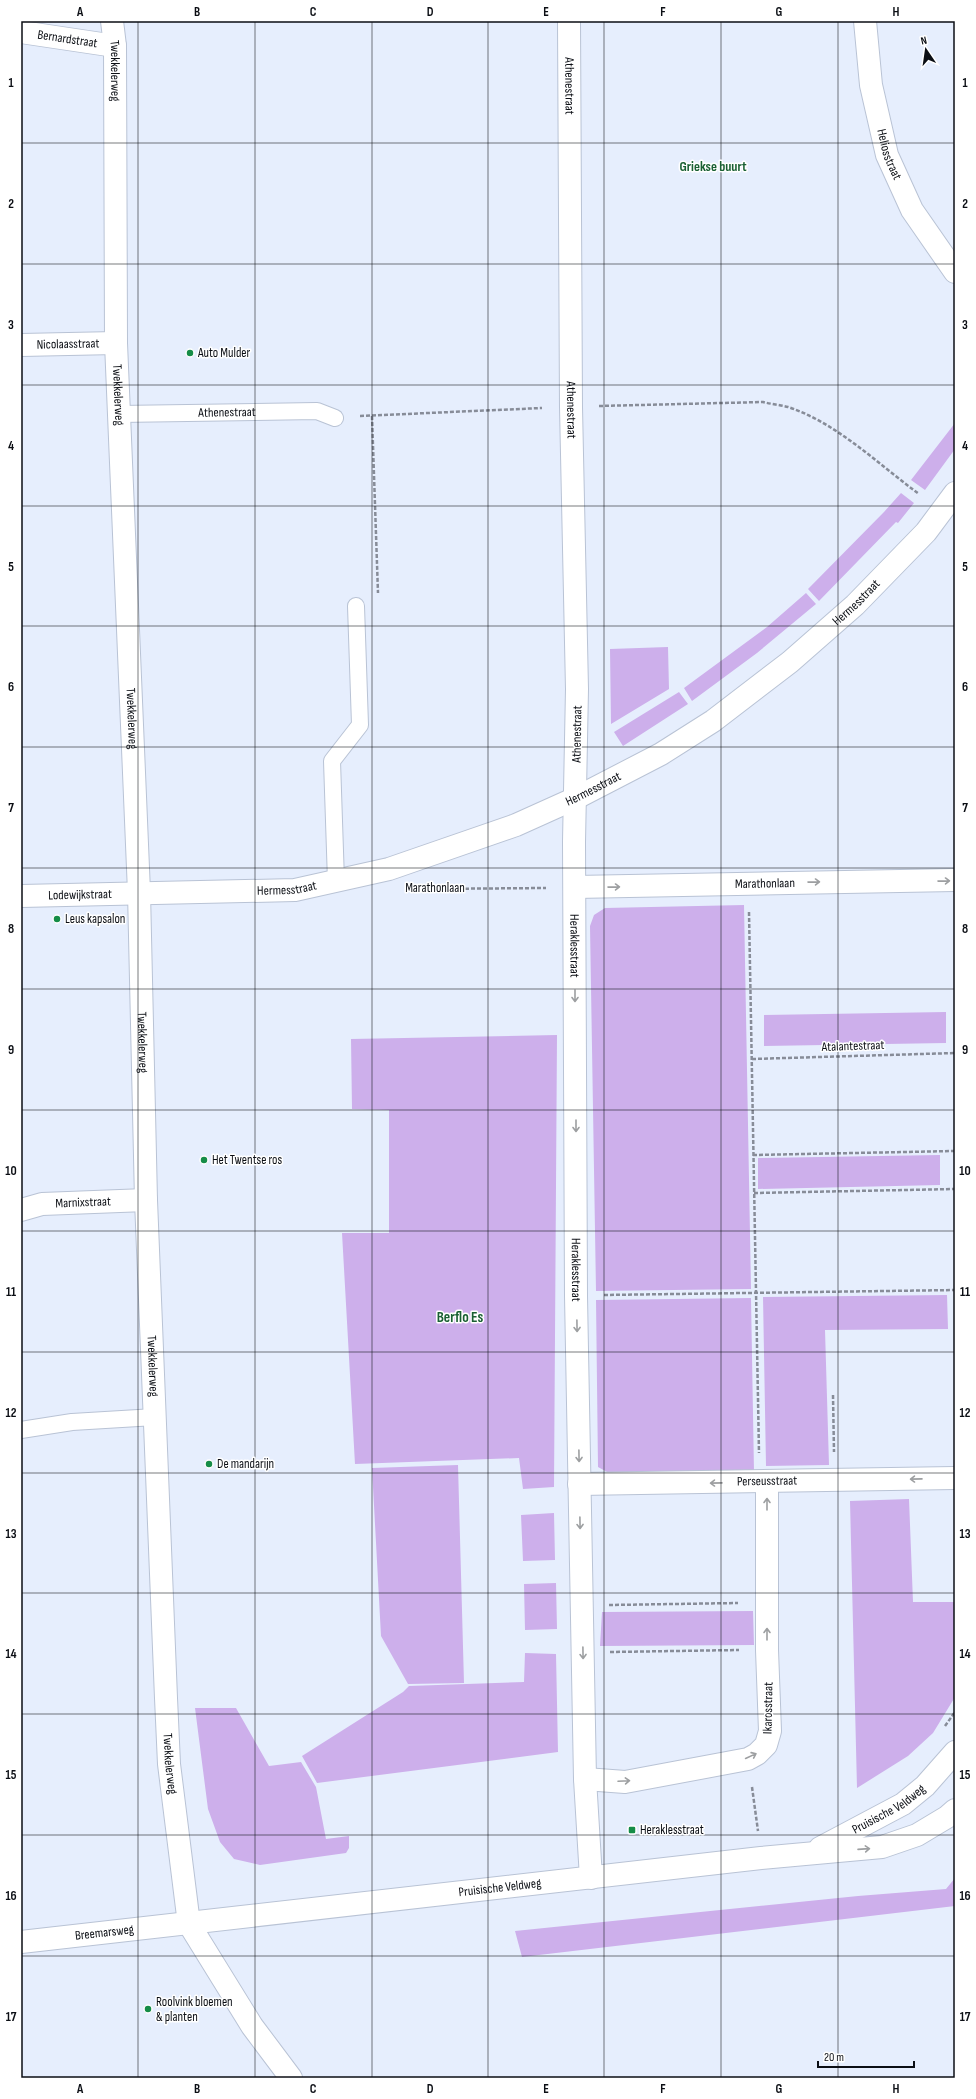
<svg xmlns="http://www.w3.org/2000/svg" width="976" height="2099" viewBox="0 0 976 2099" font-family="'Sofia Sans Condensed',sans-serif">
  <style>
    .green { fill: #cdafeb }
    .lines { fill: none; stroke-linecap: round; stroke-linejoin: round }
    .lane-casing { stroke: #b9c3d5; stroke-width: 18 }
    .street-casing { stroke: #b9c3d5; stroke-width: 24 }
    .secondary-casing { stroke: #b9c3d5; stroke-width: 24 }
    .primary-casing { stroke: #b9c3d5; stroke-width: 24 }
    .path { stroke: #878c98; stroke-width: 2.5; stroke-dasharray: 4 2; stroke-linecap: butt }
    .lane { stroke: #fff; stroke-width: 16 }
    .street { stroke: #fff; stroke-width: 22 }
    .secondary { stroke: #fff; stroke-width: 22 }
    .primary { stroke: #fff; stroke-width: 22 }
    .oneway { stroke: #9d9fa1 }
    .grid { fill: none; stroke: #0b0e14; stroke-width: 1; stroke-opacity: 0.55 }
    .poi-dot { fill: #158c47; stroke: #fff; stroke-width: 1.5 }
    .labels { text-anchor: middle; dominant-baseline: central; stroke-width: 3; stroke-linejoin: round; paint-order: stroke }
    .street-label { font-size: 13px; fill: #0b0e14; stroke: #fff }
    .poi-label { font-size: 13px; fill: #0b0e14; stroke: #fff; text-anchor: start }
    .neighbourhood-label { font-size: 14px; font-weight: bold; fill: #1a6033; stroke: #fff }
    .quarter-label { font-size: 15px; font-weight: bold; fill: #1a6033; stroke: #fff }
    .neatline { fill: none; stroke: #0b0e14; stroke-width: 1.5 }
    .grid-label { font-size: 13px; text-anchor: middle; font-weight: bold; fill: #0b0e14 }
  </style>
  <rect width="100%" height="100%" fill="#e6eefd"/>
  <!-- green -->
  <path class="green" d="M955,423V449L925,490L911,480Z
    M901,493L914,503L898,523L896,522L819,601L808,589L884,512Z
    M806,593L816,604L757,653L692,701L684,688L767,627Z
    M668,647L669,689L611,724L610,649Z
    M679,692L688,704L623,746L614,732Z
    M744,905L751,1289L596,1291L590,926L594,915L605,908Z
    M946,1012V1043L764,1046V1015Z
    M557,1035L554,1487L523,1489L519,1458L355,1464L342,1233H389V1110L352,1109L351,1039Z
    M940,1155V1185L758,1189V1158Z
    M947,1295L948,1329L825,1330L829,1465L766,1466L763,1297Z
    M751,1298L754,1472L609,1473L598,1467L596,1300Z
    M458,1465L464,1683L408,1684L381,1636L372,1468Z
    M909,1499L913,1602H955V1697L933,1733L908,1756L857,1788L850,1501Z
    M554,1513L555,1560L523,1561L521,1515Z
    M556,1583L557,1629L525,1630L524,1584Z
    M753,1611L754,1645L600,1646L602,1612Z
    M525,1653L556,1654L558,1752L317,1783L302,1756L403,1692L409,1686L524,1682Z
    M195,1708H236L269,1766L301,1762L316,1787L326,1839L349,1836V1848L346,1853L260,1865L234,1859L220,1842L208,1809Z
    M955,1878V1906L522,1957L515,1931L858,1896L946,1889Z"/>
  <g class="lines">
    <!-- lane casing -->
    <g class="lane-casing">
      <g id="lane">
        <path id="s1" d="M119,414L317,411L335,418"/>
        <path d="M336,881L332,761L360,725L356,606"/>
        <path d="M21,1430L72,1422L155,1417"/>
      </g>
    </g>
    <!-- street casing -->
    <g class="street-casing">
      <g id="street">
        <path id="s2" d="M112,21L115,46L116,343L139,892L146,1200L166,1698L169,1764L189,1924"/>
        <path id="s3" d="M569,21L571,407L577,689L574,842L576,1296L585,1779L591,1878"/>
        <path id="s4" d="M865,21L871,85L887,155L912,210L955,272"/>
        <path id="s5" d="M21,32L115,46"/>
        <path id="s6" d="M21,345L116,343"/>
        <path id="s7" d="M575,887L955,880"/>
        <path id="s8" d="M21,896L295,890L389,869L516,825L576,798L661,754L713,721L790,662L855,605L926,532L955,493"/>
        <path id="s9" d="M21,1210L42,1204L146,1200"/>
        <path id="s10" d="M579,1484L955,1478"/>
        <path d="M585,1779L625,1782L748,1759L757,1754L766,1745L770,1731L767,1650V1482"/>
      </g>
    </g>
    <!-- secondary casing -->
    <g class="secondary-casing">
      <path id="secondary" d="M189,1924L252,2026L291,2078"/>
    </g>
    <!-- primary casing -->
    <g class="primary-casing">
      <g id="primary">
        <path id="s11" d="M820,1848L903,1804L925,1786L955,1752"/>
        <path id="s12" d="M21,1942L761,1858L882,1847L917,1835L947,1817L955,1810"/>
      </g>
    </g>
    <!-- path -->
    <path class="path" d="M599,406L763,402C771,404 780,405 788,407C837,423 878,464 919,494
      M360,416L542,408
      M372,416L378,593
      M423,889L546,888
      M749,912L759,1453
      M752,1059L955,1053
      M753,1155L955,1151
      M754,1193L955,1189
      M604,1295L955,1290
      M833,1395L834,1452
      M609,1605L738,1603
      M610,1652L739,1650
      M945,1726L955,1712
      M752,1787L758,1831"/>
    <!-- lane -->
    <use href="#lane" class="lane"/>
    <!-- street -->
    <use href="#street" class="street"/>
    <!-- secondary -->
    <use href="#secondary" class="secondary"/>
    <!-- primary -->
    <use href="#primary" class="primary"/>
  </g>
  <!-- one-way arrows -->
  <defs><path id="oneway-shaft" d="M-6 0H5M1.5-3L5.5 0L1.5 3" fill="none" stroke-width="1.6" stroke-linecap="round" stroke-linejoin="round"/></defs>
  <g class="oneway">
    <use href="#oneway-shaft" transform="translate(944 881) rotate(-1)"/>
    <use href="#oneway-shaft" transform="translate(814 882) rotate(-1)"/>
    <use href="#oneway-shaft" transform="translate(614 887) rotate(-1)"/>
    <use href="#oneway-shaft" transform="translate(575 996) rotate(90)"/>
    <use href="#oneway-shaft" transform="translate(576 1126) rotate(90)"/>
    <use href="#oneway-shaft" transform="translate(577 1326) rotate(89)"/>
    <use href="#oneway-shaft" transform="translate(579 1456) rotate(89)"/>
    <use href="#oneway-shaft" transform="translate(916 1479) rotate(179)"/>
    <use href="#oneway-shaft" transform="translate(716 1483) rotate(179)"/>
    <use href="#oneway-shaft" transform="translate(767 1504) rotate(-90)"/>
    <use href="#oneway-shaft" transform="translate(580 1523) rotate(89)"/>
    <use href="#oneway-shaft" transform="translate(767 1634) rotate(-90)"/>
    <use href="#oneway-shaft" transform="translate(583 1653) rotate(89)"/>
    <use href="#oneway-shaft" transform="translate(751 1756) rotate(-25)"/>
    <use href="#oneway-shaft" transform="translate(624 1781) rotate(-3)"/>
    <use href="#oneway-shaft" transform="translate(864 1849) rotate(-4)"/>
  </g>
  <!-- grid -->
  <path class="grid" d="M138,21V2078M255,21V2078M372,21V2078M488,21V2078M604,21V2078M721,21V2078M838,21V2078M21,143H955M21,264H955M21,385H955M21,506H955M21,626H955M21,747H955M21,868H955M21,989H955M21,1110H955M21,1231H955M21,1352H955M21,1473H955M21,1593H955M21,1714H955M21,1835H955M21,1956H955"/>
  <!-- markers -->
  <g class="poi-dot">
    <circle cx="190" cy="353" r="4"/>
    <circle cx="57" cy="919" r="4"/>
    <circle cx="204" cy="1160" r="4"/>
    <circle cx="209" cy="1464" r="4"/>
    <rect x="628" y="1826" width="8" height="8" rx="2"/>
    <circle cx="148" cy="2009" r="4"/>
  </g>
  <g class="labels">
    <!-- street labels -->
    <g class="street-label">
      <text stroke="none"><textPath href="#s5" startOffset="47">Bernardstraat</textPath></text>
      <text stroke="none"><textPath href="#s2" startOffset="50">Twekkelerweg</textPath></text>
      <text stroke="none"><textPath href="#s3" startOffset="65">Athenestraat</textPath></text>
      <text stroke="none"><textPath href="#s4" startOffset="136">Heliosstraat</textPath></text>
      <text stroke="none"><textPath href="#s6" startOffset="47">Nicolaasstraat</textPath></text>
      <text stroke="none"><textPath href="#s2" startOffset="374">Twekkelerweg</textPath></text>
      <text stroke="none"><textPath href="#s3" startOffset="389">Athenestraat</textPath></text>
      <text stroke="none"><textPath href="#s1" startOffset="108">Athenestraat</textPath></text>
      <text stroke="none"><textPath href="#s8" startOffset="914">Hermesstraat</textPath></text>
      <text stroke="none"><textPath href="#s2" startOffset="698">Twekkelerweg</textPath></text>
      <text transform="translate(577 734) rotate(-89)">Athenestraat</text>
      <text stroke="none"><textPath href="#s8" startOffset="590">Hermesstraat</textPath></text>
      <text stroke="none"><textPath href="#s7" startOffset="190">Marathonlaan</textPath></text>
      <text stroke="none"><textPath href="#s8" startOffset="266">Hermesstraat</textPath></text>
      <text x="435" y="888">Marathonlaan</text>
      <text stroke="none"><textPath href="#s8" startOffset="59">Lodewijkstraat</textPath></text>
      <text stroke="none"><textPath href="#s3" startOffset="925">Heraklesstraat</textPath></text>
      <text stroke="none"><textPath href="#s2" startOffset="1022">Twekkelerweg</textPath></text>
      <text transform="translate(853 1046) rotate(-2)">Atalantestraat</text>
      <text stroke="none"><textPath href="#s9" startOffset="63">Marnixstraat</textPath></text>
      <text stroke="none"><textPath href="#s3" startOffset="1249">Heraklesstraat</textPath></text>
      <text stroke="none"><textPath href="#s2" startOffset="1346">Twekkelerweg</textPath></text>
      <text stroke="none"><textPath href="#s10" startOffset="188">Perseusstraat</textPath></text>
      <text transform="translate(768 1708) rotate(-89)">Ikarosstraat</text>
      <text stroke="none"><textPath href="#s2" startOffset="1744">Twekkelerweg</textPath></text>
      <text stroke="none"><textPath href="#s11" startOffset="79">Pruisische Veldweg</textPath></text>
      <text stroke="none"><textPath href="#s12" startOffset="482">Pruisische Veldweg</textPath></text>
      <text stroke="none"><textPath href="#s12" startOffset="84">Breemarsweg</textPath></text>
    </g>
    <!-- poi labels -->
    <g class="poi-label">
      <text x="198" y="353">Auto Mulder</text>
      <text x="65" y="919">Leus kapsalon</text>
      <text x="212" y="1160">Het Twentse ros</text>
      <text x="217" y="1464">De mandarijn</text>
      <text x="640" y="1830">Heraklesstraat</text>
      <text x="156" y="2002">Roolvink bloemen<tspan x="156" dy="15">&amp; planten</tspan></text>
    </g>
    <!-- neighbourhood labels -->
    <g class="neighbourhood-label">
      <text x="713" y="166">Griekse buurt</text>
    </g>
    <!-- quarter labels -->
    <g class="quarter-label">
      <text x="460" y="1317">Berflo Es</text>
    </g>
  </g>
  <!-- border -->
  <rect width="976" height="2099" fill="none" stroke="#ffffff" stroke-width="44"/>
  <!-- north arrow -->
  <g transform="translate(926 50) rotate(347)" stroke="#ffffff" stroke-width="3" paint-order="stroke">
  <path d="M0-3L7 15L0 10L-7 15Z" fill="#0b0e14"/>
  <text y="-6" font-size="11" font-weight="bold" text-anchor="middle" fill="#0b0e14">N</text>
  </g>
  <!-- scale -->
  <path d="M818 2061v6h96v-6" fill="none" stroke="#0b0e14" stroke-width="2"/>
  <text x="824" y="2061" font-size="12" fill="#0b0e14" stroke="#ffffff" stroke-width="3" paint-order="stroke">20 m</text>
  <rect x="22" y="22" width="932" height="2055" class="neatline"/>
  <g class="grid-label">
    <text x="80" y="16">A</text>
    <text x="197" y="16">B</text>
    <text x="313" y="16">C</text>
    <text x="430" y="16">D</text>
    <text x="546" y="16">E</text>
    <text x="663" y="16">F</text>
    <text x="779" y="16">G</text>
    <text x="896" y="16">H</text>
    <text x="11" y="87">1</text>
    <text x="965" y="87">1</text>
    <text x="11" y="208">2</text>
    <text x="965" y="208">2</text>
    <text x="11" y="329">3</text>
    <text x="965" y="329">3</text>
    <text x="11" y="450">4</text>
    <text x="965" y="450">4</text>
    <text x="11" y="571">5</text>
    <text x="965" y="571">5</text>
    <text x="11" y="691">6</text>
    <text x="965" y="691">6</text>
    <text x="11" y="812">7</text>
    <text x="965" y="812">7</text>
    <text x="11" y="933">8</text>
    <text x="965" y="933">8</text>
    <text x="11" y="1054">9</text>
    <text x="965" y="1054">9</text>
    <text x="11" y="1175">10</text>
    <text x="965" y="1175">10</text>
    <text x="11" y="1296">11</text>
    <text x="965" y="1296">11</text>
    <text x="11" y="1417">12</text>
    <text x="965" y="1417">12</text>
    <text x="11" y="1538">13</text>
    <text x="965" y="1538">13</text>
    <text x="11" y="1658">14</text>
    <text x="965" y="1658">14</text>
    <text x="11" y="1779">15</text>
    <text x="965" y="1779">15</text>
    <text x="11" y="1900">16</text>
    <text x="965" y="1900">16</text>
    <text x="11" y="2021">17</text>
    <text x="965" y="2021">17</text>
    <text x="80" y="2093">A</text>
    <text x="197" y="2093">B</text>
    <text x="313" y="2093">C</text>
    <text x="430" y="2093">D</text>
    <text x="546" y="2093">E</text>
    <text x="663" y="2093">F</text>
    <text x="779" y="2093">G</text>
    <text x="896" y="2093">H</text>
  </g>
</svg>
